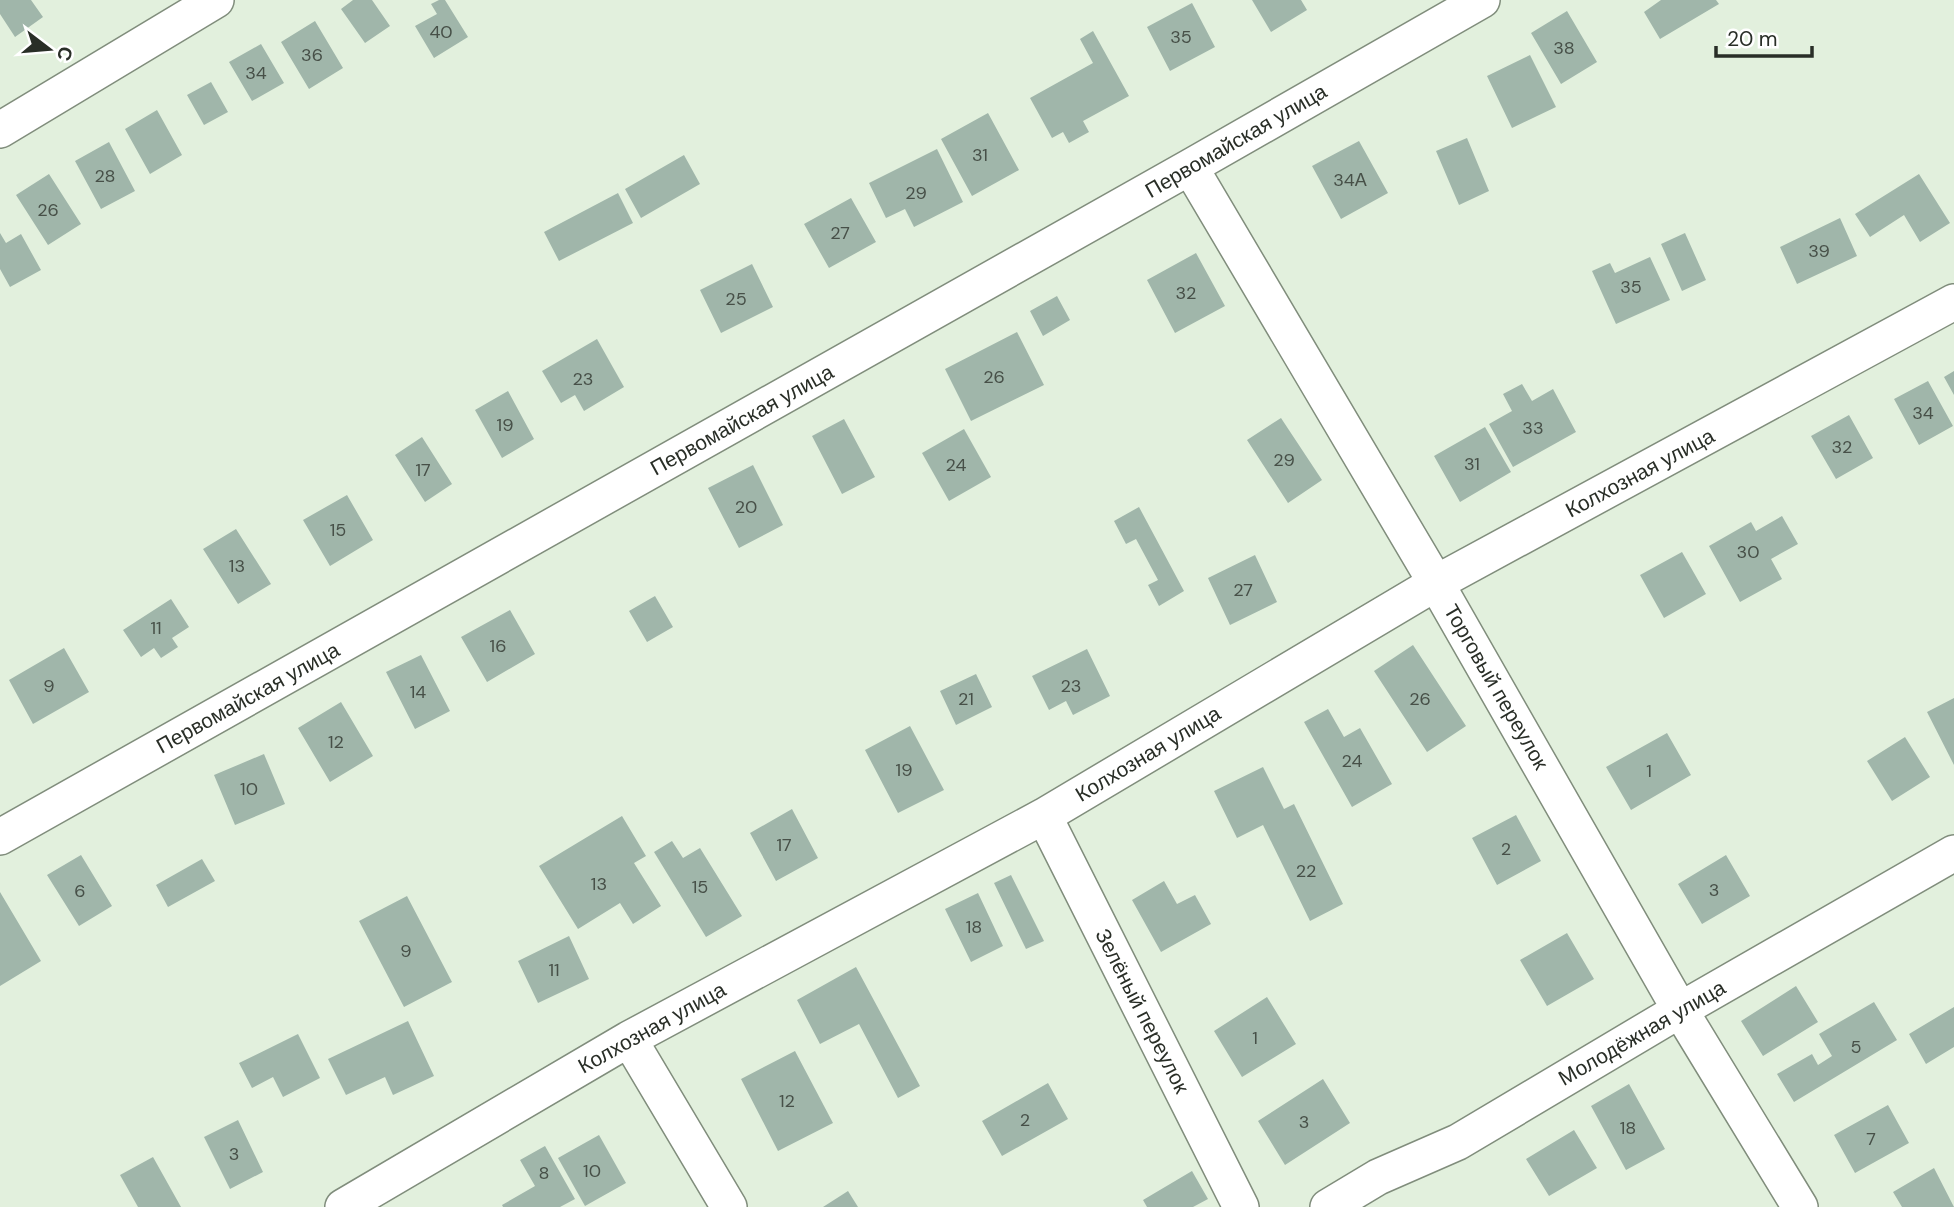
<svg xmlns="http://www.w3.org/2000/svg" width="1954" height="1207" viewBox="0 0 1954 1207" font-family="'DM Sans',sans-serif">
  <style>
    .building { fill: #a0b6aa }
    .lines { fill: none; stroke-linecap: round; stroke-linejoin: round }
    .minor-casing { stroke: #808d7c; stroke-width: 38 }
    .minor { stroke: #fff; stroke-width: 35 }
    .labels { text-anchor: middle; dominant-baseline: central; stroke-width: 7; stroke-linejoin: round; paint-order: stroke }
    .number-label { font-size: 18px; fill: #475048 }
    .street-label { font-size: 21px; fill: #292e27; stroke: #fff }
  </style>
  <rect width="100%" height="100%" fill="#e2f0dd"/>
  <!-- building -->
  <path class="building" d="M0,0H31L43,17L15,37L0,14Z
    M353,0H372L390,26L365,43L341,9Z
    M439,0H445L468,37L434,58L415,26L437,14L431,4Z
    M1252,0H1301L1307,10L1271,32Z
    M1661,0H1716L1719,4L1660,39L1644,12Z
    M1192,3L1215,47L1170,71L1147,27Z
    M1567,11L1597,62L1561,84L1531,33Z
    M315,21L343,68L309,89L281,42Z
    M1093,31L1129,96L1083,121L1089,132L1069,143L1063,132L1052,138L1030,98L1093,63L1080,39Z
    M261,44L284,83L252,101L229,62Z
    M1530,55L1556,107L1512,128L1487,76Z
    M211,82L228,112L204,125L187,95Z
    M157,110L182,155L150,174L125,129Z
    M988,113L1019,170L972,196L941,139Z
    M1467,138L1489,191L1459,205L1436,151Z
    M1359,141L1388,193L1341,219L1312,166Z
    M109,142L135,191L101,209L75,161Z
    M937,149L963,202L914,227L905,209L886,218L869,183Z
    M684,155L700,184L641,218L625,189Z
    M49,174L81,224L48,245L16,195Z
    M1919,174L1950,223L1920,242L1904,215L1870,237L1855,214Z
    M618,193L633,223L559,261L544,232Z
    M851,198L876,242L829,268L804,224Z
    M1840,218L1857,256L1797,284L1780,247Z
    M0,233L6,243L21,234L41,270L10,287L0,269Z
    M1685,233L1706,280L1682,291L1661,244Z
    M1196,253L1225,306L1175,333L1147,280Z
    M1650,257L1670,300L1616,324L1592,271L1610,263L1615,273Z
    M752,264L773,307L721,333L700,290Z
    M1057,296L1070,320L1043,336L1030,311Z
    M1017,332L1044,385L971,421L945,369Z
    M597,339L624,387L584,411L575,395L561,403L542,371Z
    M1954,371V395L1944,377Z
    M1928,381L1953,426L1919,445L1894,399Z
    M1522,384L1532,401L1553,389L1576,432L1513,467L1489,424L1512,411L1503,394Z
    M508,391L534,439L502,458L475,410Z
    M1849,415L1873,458L1836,479L1811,436Z
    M1281,418L1322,480L1288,503L1247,440Z
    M844,419L875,477L842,494L812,436Z
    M1485,427L1511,472L1460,502L1434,456Z
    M964,429L991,477L949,501L922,453Z
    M422,437L452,484L425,502L395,455Z
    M753,465L783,525L739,548L708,488Z
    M347,495L373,540L330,566L303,520Z
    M1139,507L1184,591L1159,606L1148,585L1158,580L1136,539L1126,544L1114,521Z
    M1782,516L1798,544L1771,559L1782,579L1740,602L1709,546L1751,522L1756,531Z
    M236,529L271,584L238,604L203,549Z
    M1682,552L1706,594L1664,618L1640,575Z
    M1255,555L1277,602L1230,625L1208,578Z
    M655,596L673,627L647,642L629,611Z
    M171,599L189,627L172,638L178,647L161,658L154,648L141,657L123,630Z
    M510,610L535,654L487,682L461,637Z
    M1413,645L1466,726L1427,752L1374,671Z
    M64,648L89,692L33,724L9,680Z
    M1087,649L1110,696L1073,715L1066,701L1049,710L1032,676Z
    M421,655L450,711L415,729L386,672Z
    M976,674L992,707L956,725L940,691Z
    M1954,698V765L1927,712Z
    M341,702L373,756L330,782L298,728Z
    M1328,709L1344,737L1360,728L1392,784L1352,807L1304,722Z
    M910,726L944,790L898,813L865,750Z
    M1667,733L1691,775L1631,810L1606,767Z
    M1905,737L1930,777L1892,801L1867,761Z
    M264,754L285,804L235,825L214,775Z
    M1263,767L1284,809L1294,804L1343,904L1310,921L1263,825L1237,838L1214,791Z
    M792,809L818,858L776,881L750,833Z
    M1516,815L1541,861L1497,885L1472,838Z
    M622,816L646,856L634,863L661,906L633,924L620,903L578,929L539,866Z
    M672,841L683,858L700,848L742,916L706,937L654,852Z
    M81,855L112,906L79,926L47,875Z
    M1726,855L1750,896L1702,924L1678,884Z
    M202,859L215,881L168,907L156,885Z
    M1011,875L1044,941L1026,949L994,883Z
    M1164,881L1177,904L1195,895L1211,924L1161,952L1132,900Z
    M0,892L41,961L0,986Z
    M978,893L1003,946L971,962L945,909Z
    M407,896L452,982L404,1007L359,921Z
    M1567,933L1594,979L1547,1006L1520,960Z
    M569,936L589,979L538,1003L518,961Z
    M856,967L920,1086L898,1098L859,1024L820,1044L797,1000Z
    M1796,986L1818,1022L1763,1056L1741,1021Z
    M1267,997L1296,1044L1242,1077L1214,1031Z
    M1874,1002L1897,1040L1794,1102L1777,1074L1812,1054L1818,1065L1832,1056L1819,1034Z
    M1954,1007V1047L1926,1064L1909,1034Z
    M408,1021L434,1076L393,1095L385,1077L346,1095L328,1059Z
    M298,1034L320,1078L283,1097L273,1077L252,1088L239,1063Z
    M795,1051L833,1123L778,1151L741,1079Z
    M1323,1079L1350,1123L1285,1165L1258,1121Z
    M1048,1083L1068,1119L1002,1156L982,1121Z
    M1629,1084L1665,1149L1626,1170L1591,1106Z
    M1888,1105L1909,1143L1855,1173L1834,1135Z
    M238,1120L263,1172L230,1189L204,1137Z
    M1574,1130L1597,1168L1549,1196L1526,1159Z
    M599,1135L626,1183L585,1206L558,1158Z
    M545,1146L575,1199L560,1207H503L502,1205L535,1186L520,1160Z
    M153,1157L181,1207H138L120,1175Z
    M1934,1168L1954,1207H1902L1893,1192Z
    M1192,1171L1208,1199L1193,1207H1147L1143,1200Z
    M848,1191L858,1207H823Z"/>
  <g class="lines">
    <!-- minor casing -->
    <g class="minor-casing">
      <path id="minor" d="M0,130L216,0
        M1190,167L1436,583L1680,1010L1800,1207
        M1044,816L1241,1207
        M0,837L1190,167L1482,0
        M629,1039L729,1207
        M343,1207L629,1039L1044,816L1436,583L1954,302
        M1328,1207L1378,1177L1458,1142L1680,1010L1954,853"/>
    </g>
    <!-- minor -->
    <use href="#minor" class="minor"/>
  </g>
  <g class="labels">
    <!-- number labels -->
    <g class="number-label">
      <text x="441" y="32">40</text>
      <text x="1181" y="37">35</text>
      <text x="1564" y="48">38</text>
      <text x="312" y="55">36</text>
      <text x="256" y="73">34</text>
      <text x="980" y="155">31</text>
      <text x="105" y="176">28</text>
      <text x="1350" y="180">34А</text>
      <text x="916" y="193">29</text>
      <text x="48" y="210">26</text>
      <text x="840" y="233">27</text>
      <text x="1819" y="251">39</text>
      <text x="1631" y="287">35</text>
      <text x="1186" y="293">32</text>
      <text x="736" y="299">25</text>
      <text x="994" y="377">26</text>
      <text x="583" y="379">23</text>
      <text x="1923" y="413">34</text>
      <text x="505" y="425">19</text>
      <text x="1533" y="428">33</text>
      <text x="1842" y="447">32</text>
      <text x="1284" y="460">29</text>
      <text x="1472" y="464">31</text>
      <text x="956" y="465">24</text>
      <text x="423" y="470">17</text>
      <text x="746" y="507">20</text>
      <text x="338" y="530">15</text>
      <text x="1748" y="552">30</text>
      <text x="237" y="566">13</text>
      <text x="1243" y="590">27</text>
      <text x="156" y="628">11</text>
      <text x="498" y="646">16</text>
      <text x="49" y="686">9</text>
      <text x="1071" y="686">23</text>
      <text x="418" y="692">14</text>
      <text x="966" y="699">21</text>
      <text x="1420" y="699">26</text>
      <text x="336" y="742">12</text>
      <text x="1352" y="761">24</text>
      <text x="904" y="770">19</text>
      <text x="1649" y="771">1</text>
      <text x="249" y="789">10</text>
      <text x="784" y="845">17</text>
      <text x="1506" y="849">2</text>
      <text x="1306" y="871">22</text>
      <text x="599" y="884">13</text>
      <text x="700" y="887">15</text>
      <text x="1714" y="890">3</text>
      <text x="80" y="891">6</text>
      <text x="974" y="927">18</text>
      <text x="406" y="951">9</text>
      <text x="554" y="970">11</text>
      <text x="1255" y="1038">1</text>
      <text x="1856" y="1047">5</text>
      <text x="787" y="1101">12</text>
      <text x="1025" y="1120">2</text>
      <text x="1304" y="1122">3</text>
      <text x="1628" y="1128">18</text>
      <text x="1871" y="1139">7</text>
      <text x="234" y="1154">3</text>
      <text x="592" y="1171">10</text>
      <text x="544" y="1173">8</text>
    </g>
    <!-- street labels -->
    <g class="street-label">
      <text transform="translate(1236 141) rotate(-30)">Первомайская улица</text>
      <text transform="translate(742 420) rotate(-29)">Первомайская улица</text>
      <text transform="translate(1640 473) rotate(-28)">Колхозная улица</text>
      <text transform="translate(1496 687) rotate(60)">Торговый переулок</text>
      <text transform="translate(248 698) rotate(-29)">Первомайская улица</text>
      <text transform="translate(1148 754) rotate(-31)">Колхозная улица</text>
      <text transform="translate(1142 1011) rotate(63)">Зелёный переулок</text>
      <text transform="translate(652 1028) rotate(-29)">Колхозная улица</text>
      <text transform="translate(1642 1033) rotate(-30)">Молодёжная улица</text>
    </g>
  </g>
  <!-- north arrow -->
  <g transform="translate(49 49) rotate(106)" stroke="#ffffff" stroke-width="5" paint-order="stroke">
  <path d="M0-5L12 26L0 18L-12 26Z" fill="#292e27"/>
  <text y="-10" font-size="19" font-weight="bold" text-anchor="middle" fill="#292e27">С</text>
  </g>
  <!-- scale -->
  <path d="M1716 46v10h96v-10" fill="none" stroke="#292e27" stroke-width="3.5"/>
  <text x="1727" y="46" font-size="21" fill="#292e27" stroke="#ffffff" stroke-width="5" paint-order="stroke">20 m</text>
</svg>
